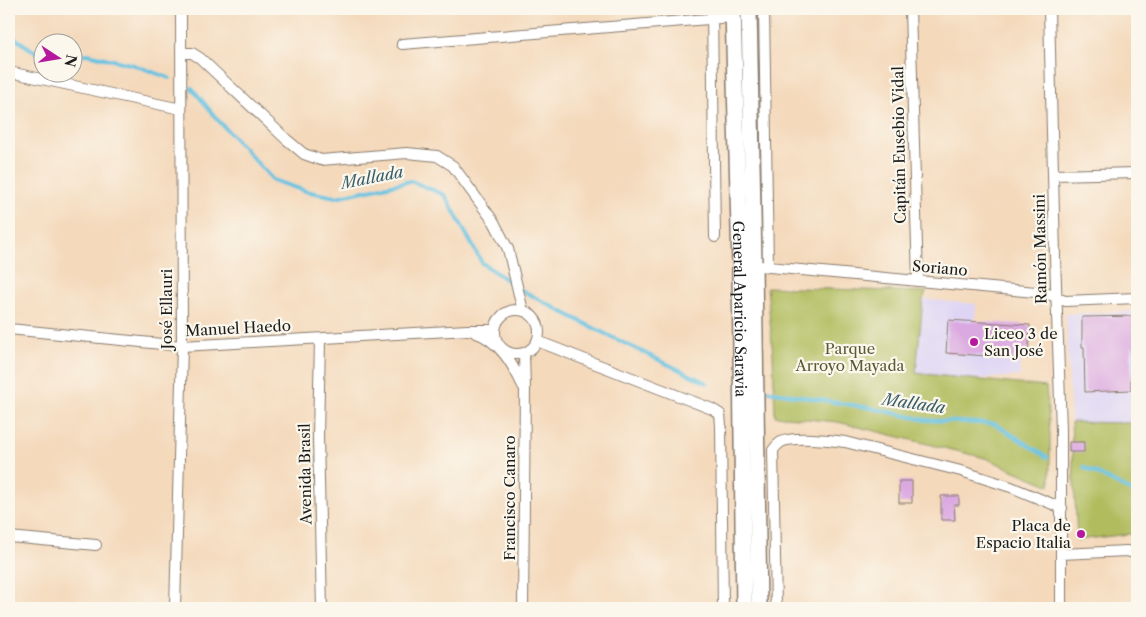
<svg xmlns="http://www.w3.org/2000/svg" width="1146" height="617" viewBox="0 0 1146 617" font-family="'Libre Caslon Text',serif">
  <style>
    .built { fill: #ded5f5 }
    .green { fill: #b0bc5d; stroke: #666c3c }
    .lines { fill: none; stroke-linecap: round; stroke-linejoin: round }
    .stream { stroke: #63c1e1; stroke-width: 4 }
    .building { fill: #dba9e1 }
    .street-casing { stroke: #887a6c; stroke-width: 12 }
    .secondary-casing { stroke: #887a6c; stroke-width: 18 }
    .street { stroke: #fff; stroke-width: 10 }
    .secondary { stroke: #fff; stroke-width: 15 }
    .poi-dot { fill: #b5179e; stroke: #fbf7ec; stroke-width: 2 }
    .labels { text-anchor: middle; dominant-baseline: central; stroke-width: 4.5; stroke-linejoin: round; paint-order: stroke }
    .street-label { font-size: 15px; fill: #1c1c1c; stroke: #fbf7ec }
    .poi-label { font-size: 15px; fill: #1c1c1c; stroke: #fbf7ec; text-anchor: start }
    .park-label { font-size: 15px; fill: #575c36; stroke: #fbf7ec }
    .water-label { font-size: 16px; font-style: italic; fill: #385e6b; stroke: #fbf7ec }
  </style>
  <rect width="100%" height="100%" fill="#fbf7ec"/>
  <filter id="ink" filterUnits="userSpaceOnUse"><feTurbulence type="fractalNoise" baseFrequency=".02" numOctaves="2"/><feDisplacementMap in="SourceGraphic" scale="10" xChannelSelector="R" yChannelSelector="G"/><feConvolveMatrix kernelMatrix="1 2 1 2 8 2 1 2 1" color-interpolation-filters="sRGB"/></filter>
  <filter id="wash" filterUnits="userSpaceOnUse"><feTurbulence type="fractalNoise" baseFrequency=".0096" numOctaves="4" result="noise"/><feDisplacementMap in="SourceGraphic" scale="20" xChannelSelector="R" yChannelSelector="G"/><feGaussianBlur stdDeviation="1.12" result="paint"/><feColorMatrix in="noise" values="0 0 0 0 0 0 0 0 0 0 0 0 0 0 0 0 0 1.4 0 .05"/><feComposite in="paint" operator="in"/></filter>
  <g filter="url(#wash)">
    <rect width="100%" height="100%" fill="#f4d9bb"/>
    <!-- built -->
    <path class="built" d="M923,299L976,304L975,321L1030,325L1028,359H1020V376L976,379L916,373Z
      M1137,311V423L1071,422L1066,314Z"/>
    <!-- green -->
    <path class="green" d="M767,287L926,292L923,299L916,373L1046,387L1050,434V486L985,458L838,422L775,416L773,355Z
      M1071,422L1137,423V536L1129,534L1077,540Z"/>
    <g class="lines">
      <!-- stream -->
      <path class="stream" d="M9,34L41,56H42
        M72,55L88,54L134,65L169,78
        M192,88L216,118L273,180L305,191L336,197L411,181L445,195L482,263L514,285
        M520,289C581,323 644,353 707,383
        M769,391L827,401L871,408L926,420L995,424L1047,457
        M1084,467L1137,494"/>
    </g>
    <g id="blocks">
      <!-- building -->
      <path class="building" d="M1137,316V346L1131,347V390L1085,392L1084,347H1082V317Z
        M948,320L1030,325L1028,359L946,353Z
        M1069,442H1084V452H1069Z
        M899,481H912V503H899Z
        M941,496H959V505H954L955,520H941Z"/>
    </g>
  </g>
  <g filter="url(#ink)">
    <use href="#blocks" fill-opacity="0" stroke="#887a6c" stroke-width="1"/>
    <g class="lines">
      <!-- street casing -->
      <g class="street-casing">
        <path id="street" d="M712,9L715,237
          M764,9L768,267
          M910,9L918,281
          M1049,9L1055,256L1061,430V608
          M402,44L733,17
          M181,53H192L200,58L286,139L304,154L321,160L407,153L437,156L453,166L494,222L508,249L523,311
          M9,72L181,109
          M1053,175L1137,173
          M748,265L1046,293L1065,301L1137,298
          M495 332a22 22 0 1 1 44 0a22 22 0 1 1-44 0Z
          M9,329L182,346L468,330H495
          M474,332C499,340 512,363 523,386
          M320,339L318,437L322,608
          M537,341L712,409L720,414L721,426L723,608
          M9,537L96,545
          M1061,554L1127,551L1137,554
          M175,608L182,346L181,9
          M523,608L525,389L524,353
          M776,608L773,450C776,446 778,444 781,442C793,436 831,440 845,442L961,471L1011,487L1062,508"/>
      </g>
      <!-- secondary casing -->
      <g class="secondary-casing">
        <g id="secondary">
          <path id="s1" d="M733,9L740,265L744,608"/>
          <path d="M749,9L754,266L759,608"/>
        </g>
      </g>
      <!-- street -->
      <use href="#street" class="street"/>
      <!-- secondary -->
      <use href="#secondary" class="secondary"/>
    </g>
  </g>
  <!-- markers -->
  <g class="poi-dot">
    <circle cx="974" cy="342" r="5"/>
    <circle cx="1081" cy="534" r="5"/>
  </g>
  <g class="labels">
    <!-- street labels -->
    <g class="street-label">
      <text transform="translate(899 145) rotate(-91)">Capitán Eusebio Vidal</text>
      <text transform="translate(1040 249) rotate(-91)">Ramón Massini</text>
      <text transform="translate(940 268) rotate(5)">Soriano</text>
      <text stroke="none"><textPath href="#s1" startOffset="300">General Aparicio Saravia</textPath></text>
      <text transform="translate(166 309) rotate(-90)">José Ellauri</text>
      <text transform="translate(238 328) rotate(-3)">Manuel Haedo</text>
      <text transform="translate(305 474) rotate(-91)">Avenida Brasil</text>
      <text transform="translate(509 498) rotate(-90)">Francisco Canaro</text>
    </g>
    <!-- poi labels -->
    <g class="poi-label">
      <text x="984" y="333">Liceo 3 de<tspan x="984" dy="17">San José</tspan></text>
      <text x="1071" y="525" text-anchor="end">Placa de<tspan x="1071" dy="17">Espacio Italia</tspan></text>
    </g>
    <!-- park labels -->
    <g class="park-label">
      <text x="850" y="348">Parque<tspan x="850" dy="17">Arroyo Mayada</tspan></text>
    </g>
    <!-- water labels -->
    <g class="water-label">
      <text transform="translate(372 177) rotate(-11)">Mallada</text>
      <text transform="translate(914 403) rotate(8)">Mallada</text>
    </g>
  </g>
  <!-- margin -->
  <rect width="1146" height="617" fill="none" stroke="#fbf7ec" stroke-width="30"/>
  <!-- north arrow -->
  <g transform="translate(58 58) rotate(102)"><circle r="24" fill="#fbf7ec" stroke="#a29f99"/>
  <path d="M0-4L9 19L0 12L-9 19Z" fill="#b5179e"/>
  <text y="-8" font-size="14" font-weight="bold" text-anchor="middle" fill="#1c1c1c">N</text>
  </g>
</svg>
